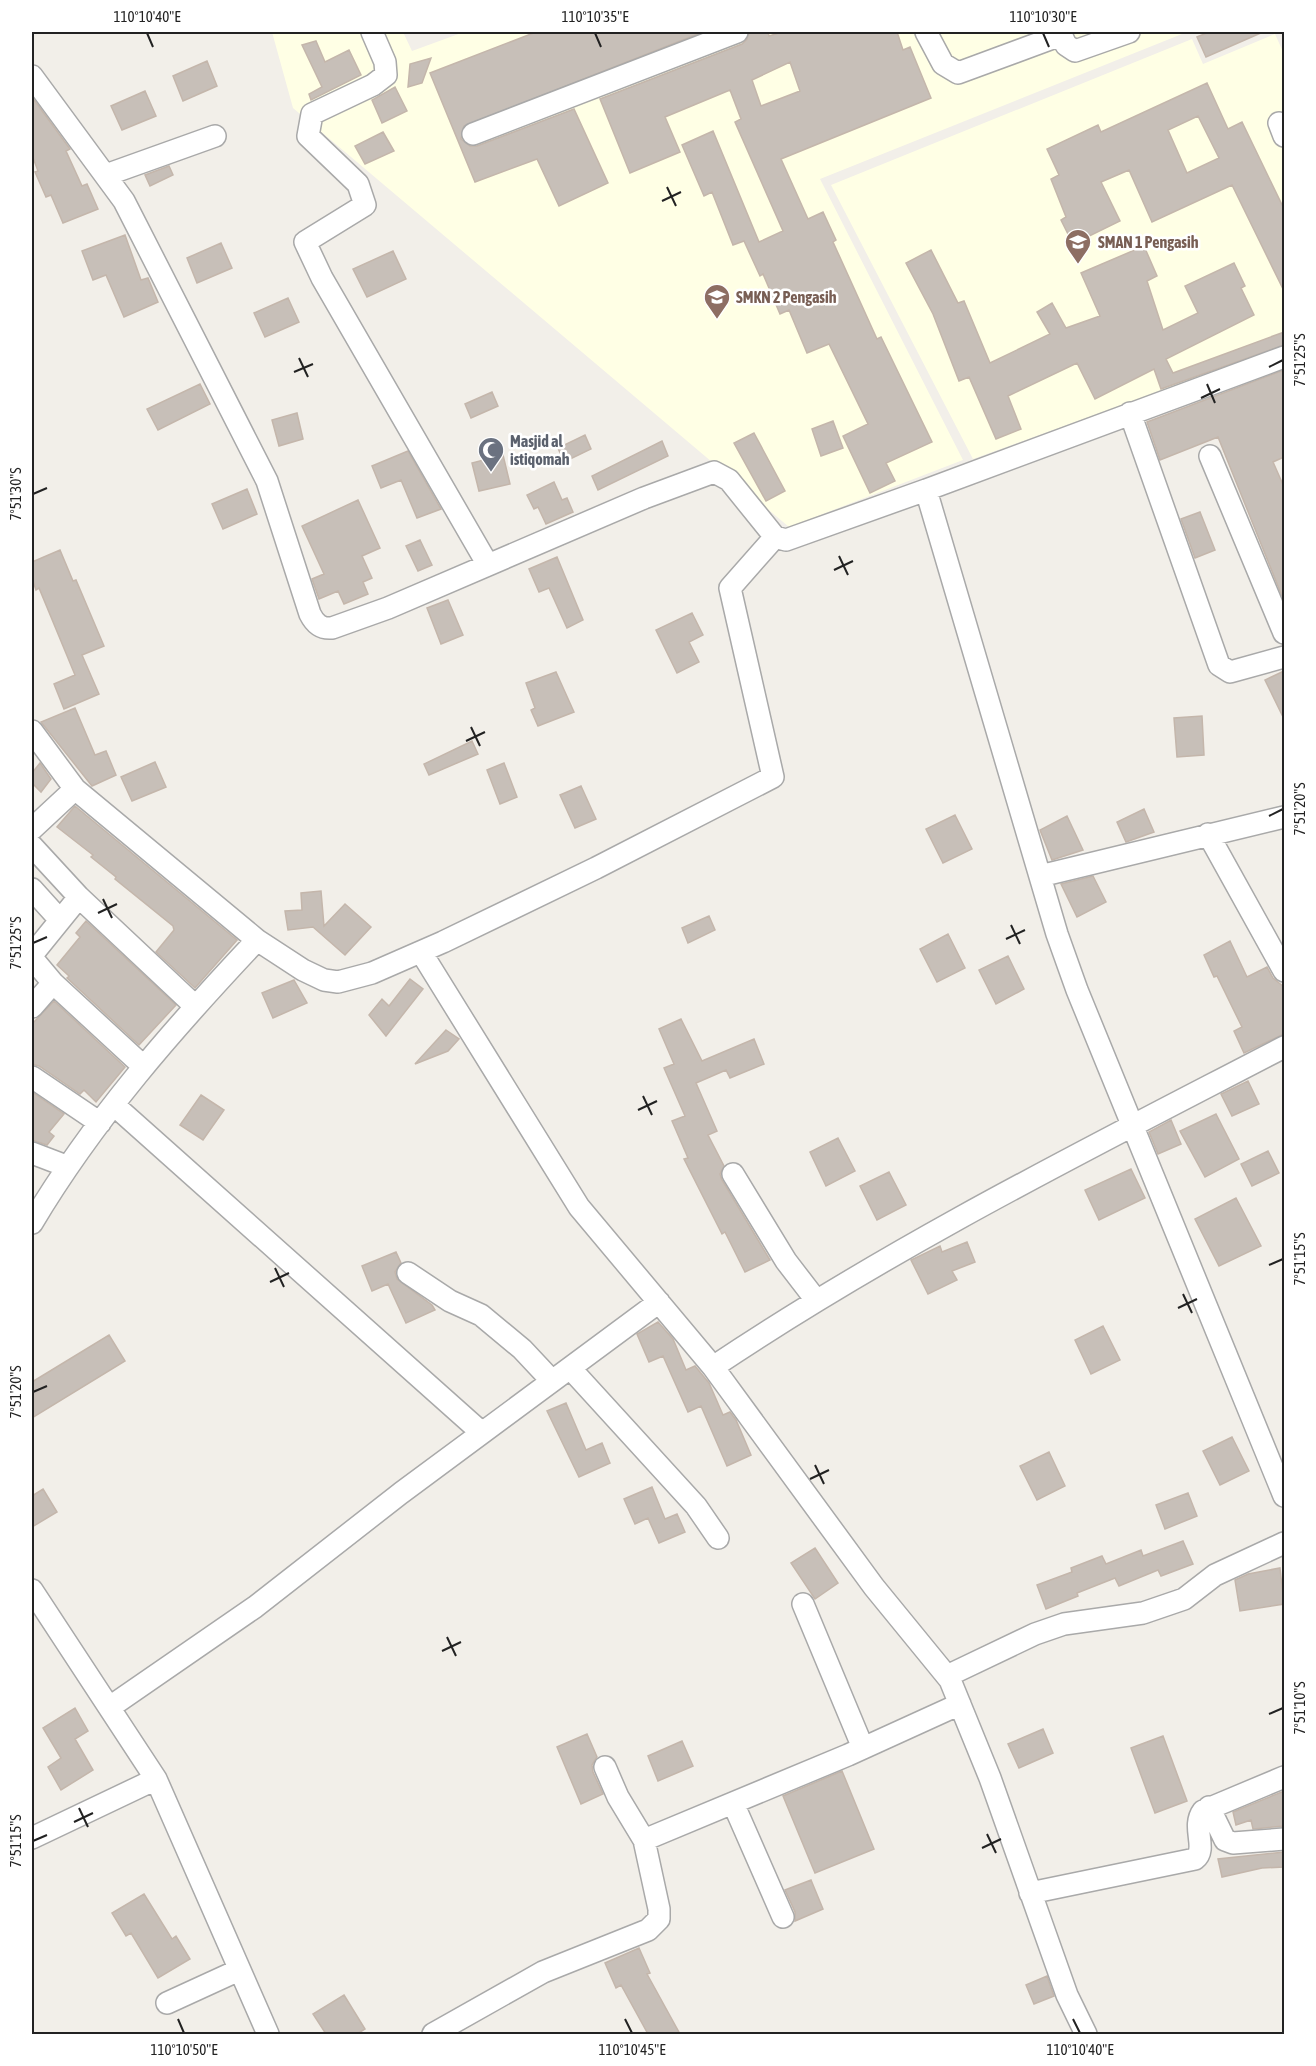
<svg xmlns="http://www.w3.org/2000/svg" width="1316" height="2066" viewBox="0 0 1316 2066" font-family="'Asap Condensed',sans-serif">
  <style>
    .education { fill: #ffffe5 }
    .building { fill: #c7bfb8; stroke: #c4b6ab; stroke-width: 1.5; fill-rule: evenodd }
    .lines { fill: none; stroke-linecap: round; stroke-linejoin: round }
    .minor-casing { stroke: #a9a9a9; stroke-width: 24 }
    .minor { stroke: #fff; stroke-width: 21 }
    .ticks { fill: none; stroke: #222; stroke-width: 2 }
    .labels { text-anchor: middle; dominant-baseline: central; stroke-width: 5; stroke-linejoin: round; paint-order: stroke }
    .education-label { font-size: 16px; font-weight: bold; fill: #785e54; stroke: #fff; text-anchor: start }
    .worship-label { font-size: 16px; font-weight: bold; fill: #5b616d; stroke: #fff; text-anchor: start }
    .neatline { fill: none; stroke: #222; stroke-width: 2 }
    .ticks-label { font-size: 15px; text-anchor: middle; fill: #222 }
  </style>
  <rect width="100%" height="100%" fill="#f2efe9"/>
  <!-- education -->
  <path class="education" d="M272,32H403L412,51L464,32H1187L820,179L963,460L789,527L293,108Z
    M1275,34L1284,54V346L973,459L831,185L1192,39L1203,64Z"/>
  <!-- building -->
  <path class="building" d="M536,32H703L464,126L461,139L470,146H477L574,109L608,183L559,206L537,159L475,182L430,73Z
    M749,32H768L769,36L782,32H897L903,50L910,47L931,98L781,159L808,219L823,212L836,240L833,242L877,339L881,337L932,442L886,463L895,481L870,493L843,436L868,424L829,344L807,353L789,310L780,314L763,274L760,276L744,241L733,245L712,192L704,196L682,145L713,131L759,242L783,231L735,122L741,119L730,90L665,117L680,152L630,173L600,99L742,44L747,39ZM790,62L800,91L761,106L752,80Z
    M1209,32H1263L1206,57L1197,37Z
    M316,41L325,62L349,50L361,75L311,100L309,94L322,87L302,45Z
    M431,58L422,83L408,87L410,64Z
    M207,61L217,86L183,101L173,76Z
    M1207,83L1228,129L1242,122L1284,209V291L1232,185L1152,222L1129,170L1101,182L1120,221L1073,244L1061,220L1066,217L1051,179L1059,175L1047,149L1098,125L1101,132ZM1198,116L1219,158L1187,173L1168,130Z
    M395,87L407,111L382,123L372,100Z
    M145,91L156,116L122,130L111,106Z
    M32,97L70,149L66,151L82,186L87,184L98,209L63,223L51,195L46,197L35,172L38,171L32,155Z
    M383,132L394,151L365,164L355,146Z
    M169,166L173,175L150,186L145,175Z
    M125,235L141,280L148,278L158,302L124,317L106,275L93,280L82,251Z
    M221,243L232,268L197,283L187,258Z
    M1144,246L1157,276L1147,281L1163,330L1198,313L1185,286L1234,263L1245,286L1241,288L1254,315L1166,359L1173,373L1284,332V345L1161,389L1154,369L1095,399L1077,363L1008,396L1021,429L996,439L969,377L959,381L933,314L906,263L931,250L958,303L964,301L990,363L1050,334L1037,312L1052,303L1066,328L1100,316L1081,273Z
    M393,251L406,279L367,297L353,269Z
    M288,298L299,322L265,337L254,313Z
    M1284,370V457L1273,462L1284,487V601L1218,437L1160,460L1147,422Z
    M200,384L210,404L158,430L147,409Z
    M492,392L498,406L471,418L465,404Z
    M297,413L303,439L279,446L272,420Z
    M833,421L843,448L821,456L812,429Z
    M754,433L785,491L766,501L734,443Z
    M585,435L591,449L564,462L558,448Z
    M662,441L668,456L598,490L592,476Z
    M408,451L441,509L417,518L401,480L381,488L372,466Z
    M503,455L510,484L479,491L472,463Z
    M554,482L562,500L567,498L573,512L546,524L538,507L534,509L527,495Z
    M247,489L257,514L223,529L212,504Z
    M358,500L380,548L362,556L372,578L363,582L368,594L344,604L338,591L319,599L312,579L324,574L302,526Z
    M1200,512L1215,550L1195,558L1181,519Z
    M420,540L432,565L418,571L406,546Z
    M60,550L73,581L76,580L104,646L82,655L99,694L64,709L54,684L75,675L39,588L36,590L32,578V562Z
    M557,557L583,620L567,628L549,588L539,592L529,569Z
    M448,600L463,635L441,644L427,608Z
    M692,613L703,635L689,642L699,662L677,673L656,630Z
    M1284,671V719L1265,680Z
    M556,672L574,712L538,726L531,710L535,708L526,683Z
    M75,708L95,755L106,751L116,775L92,786L41,722Z
    M1202,716L1204,755L1177,757L1174,718Z
    M472,741L478,754L429,775L424,764Z
    M155,762L166,787L132,801L121,777Z
    M40,763L51,779L41,792L32,783V773Z
    M504,763L517,797L500,804L487,770Z
    M581,786L596,819L575,828L560,795Z
    M75,806L237,940L195,988L156,952L174,930L173,926L115,879L116,877L91,857L93,855L57,827Z
    M1144,809L1154,832L1126,842L1117,822Z
    M955,815L972,849L943,863L926,829Z
    M1067,816L1083,850L1052,860L1040,830Z
    M1093,876L1106,902L1077,917L1061,884Z
    M321,891L324,926L345,904L371,927L345,955L313,927L288,930L285,911L302,910L301,893Z
    M709,916L715,930L688,943L682,928Z
    M86,921L176,1005L139,1045L67,978L69,976L57,965L80,937L76,933Z
    M948,934L965,968L937,982L920,949Z
    M1230,941L1247,977L1267,967L1273,978L1284,987V1034L1244,1053L1234,1031L1242,1027L1217,976L1214,977L1204,955Z
    M1008,956L1024,989L996,1004L979,970Z
    M410,979L423,989L386,1036L369,1015L382,999L389,1006Z
    M294,980L307,1003L273,1018L262,993Z
    M54,1001L125,1067L96,1102L84,1090L80,1094L39,1066L32,1064V1024Z
    M681,1019L702,1061L754,1039L764,1064L730,1078L726,1070L696,1083L717,1131L708,1135L724,1166L720,1174L722,1180L770,1260L745,1272L725,1232L722,1234L684,1159L688,1158L672,1121L685,1116L664,1068L674,1064L659,1029Z
    M446,1030L459,1039L448,1051L415,1064Z
    M1248,1081L1259,1104L1232,1116L1221,1094Z
    M32,1092L64,1114L49,1132L54,1136L47,1145L32,1140Z
    M201,1095L224,1110L203,1140L180,1125Z
    M1216,1114L1239,1159L1205,1177L1180,1131Z
    M1171,1120L1181,1144L1158,1154L1149,1132Z
    M838,1138L855,1171L826,1186L810,1152Z
    M1268,1151L1279,1173L1252,1186L1241,1164Z
    M1131,1169L1145,1198L1099,1220L1085,1190Z
    M889,1172L906,1205L877,1220L860,1186Z
    M1236,1198L1261,1246L1219,1266L1195,1219Z
    M967,1242L975,1262L952,1271L957,1280L928,1294L911,1260L940,1246L942,1252Z
    M396,1252L401,1263L395,1272L397,1279L432,1305L435,1310L406,1323L388,1284L372,1291L362,1266Z
    M658,1322L673,1339L686,1370L695,1366L709,1383L723,1415L730,1412L736,1420L751,1455L727,1466L701,1406L688,1412L663,1356L649,1362L637,1334Z
    M1103,1326L1120,1360L1091,1374L1075,1340Z
    M109,1335L125,1361L32,1418V1382Z
    M566,1403L586,1450L602,1443L610,1463L579,1477L547,1411Z
    M1232,1437L1249,1471L1220,1485L1203,1451Z
    M1049,1452L1065,1486L1037,1500L1020,1466Z
    M652,1487L665,1519L677,1514L685,1532L659,1543L648,1518L635,1524L624,1499Z
    M43,1489L57,1512L32,1527V1496Z
    M1188,1493L1197,1516L1165,1529L1156,1505Z
    M1183,1541L1193,1564L1161,1576L1158,1570L1119,1586L1115,1578L1077,1593L1078,1596L1046,1609L1037,1585L1072,1572L1071,1568L1102,1556L1106,1564L1141,1550L1143,1556Z
    M815,1548L838,1583L815,1599L791,1563Z
    M1280,1568L1284,1604L1240,1611L1235,1580L1248,1574Z
    M75,1708L88,1731L75,1739L93,1770L61,1790L48,1767L61,1758L43,1728Z
    M1043,1729L1053,1753L1019,1768L1008,1744Z
    M587,1734L597,1757L592,1765L593,1772L603,1794L581,1804L557,1747Z
    M1163,1736L1187,1801L1155,1813L1131,1748Z
    M682,1741L693,1766L658,1781L648,1756Z
    M842,1771L874,1849L815,1873L783,1796Z
    M1284,1791V1826L1253,1829L1251,1820L1236,1825L1233,1812Z
    M1284,1852V1867L1262,1868L1222,1877L1218,1859Z
    M811,1880L823,1909L795,1921V1912L785,1890Z
    M144,1894L172,1939L176,1936L190,1959L158,1978L131,1933L126,1936L112,1913Z
    M639,1948L650,1973L647,1974L680,2034H648L621,1985L616,1988L605,1963Z
    M1047,1976L1054,1996L1034,2004L1026,1985Z
    M344,1995L365,2029L357,2034H326L313,2014Z"/>
  <g class="lines">
    <!-- minor casing -->
    <g class="minor-casing">
      <path id="minor" d="M372,32L385,62L386,75L373,85L312,114L308,136L358,184L365,205L305,242L322,278L488,565
        M926,32L943,64L958,73L1061,35
        M1060,32L1066,45L1075,51L1129,32
        M32,76L124,201L267,481L310,614C315,624 321,629 332,628L388,608L644,498L714,472L729,480L775,537L786,540L926,490
        M1279,123L1284,136
        M473,134L737,32
        M106,175L215,136
        M1284,357L926,490L1057,934L1077,990L1284,1496
        M1130,413L1219,665L1230,672L1284,657
        M1210,456L1284,633
        M32,731L75,789L257,940L303,970L324,980L338,982L372,973L443,942L596,868L773,777L730,588L775,537
        M32,829L75,789
        M1208,834L1284,971
        M32,846L79,897L195,1006
        M1040,876L1284,817
        M32,889L60,920
        M421,952L579,1207L713,1367L874,1587L950,1680L990,1778L1067,1995L1086,2034
        M32,955L79,897
        M32,958L53,983L143,1066
        M32,1007L53,983
        M32,1077L100,1123
        M114,1105L482,1433
        M32,1153L66,1166
        M733,1174L786,1261L816,1300
        M32,1223C94,1119 174,1028 257,940
        M408,1273L450,1301L481,1315L522,1349L552,1381
        M713,1367C895,1245 1090,1148 1284,1047
        M570,1368L696,1506L718,1538
        M32,1590L156,1779L268,2034
        M803,1604L863,1748
        M947,1676L1035,1634L1064,1624L1143,1613L1184,1599L1215,1575L1284,1543
        M110,1707L255,1607L401,1493L659,1302
        M733,1803L783,1917
        M1209,1807L1225,1840L1233,1843L1284,1839
        M32,1838L156,1779
        M644,1840L848,1755L960,1704
        M1030,1893L1195,1859C1208,1849 1191,1827 1203,1811L1284,1777
        M167,2003L239,1970
        M433,2034L543,1972L648,1930L659,1919V1909L644,1840L618,1797L605,1767"/>
    </g>
    <!-- minor -->
    <use href="#minor" class="minor"/>
  </g>
  <!-- ticks -->
  <path class="ticks" d="M147,33L153,47M595,33L601,47M1043,33L1049,47M667,187L676,206M662,201L681,192M299,358L308,377M1269,367L1283,360M294,372L313,364M1207,384L1215,403M1201,398L1220,389M33,494L47,488M839,556L848,575M834,570L853,561M471,727L480,746M466,741L485,732M1269,816L1283,809M103,899L112,918M98,913L117,904M1011,925L1020,944M1006,939L1025,930M33,943L47,937M643,1096L652,1115M638,1110L657,1101M1269,1265L1283,1259M275,1268L284,1287M270,1282L289,1273M1183,1294L1192,1313M1178,1308L1197,1299M33,1392L47,1386M815,1465L824,1484M810,1479L829,1470M447,1637L456,1656M442,1651L461,1642M1269,1714L1283,1708M79,1808L88,1827M74,1822L93,1813M987,1834L996,1853M33,1841L47,1835M982,1848L1001,1839M178,2019L184,2033M625,2019L632,2033M1073,2019L1080,2033"/>
  <!-- icons -->
  <defs>
    <g id="school-pin" transform="scale(1.35)"><path d="M0 17L-7.5 6A9.5 9.5 0 1 1 7.5 6Z" fill="#8d6e63" stroke="#fff"/><path d="M0-5L7-2L0 1L-7-2ZM-4 1L0 2.5L4 1V4Q0 6-4 4Z" fill="#fff"/></g>
    <g id="mosque-pin" transform="scale(1.35)"><path d="M0 17L-7.5 6A9.5 9.5 0 1 1 7.5 6Z" fill="#6b7280" stroke="#fff"/><path d="M3.5-4.9A6 6 0 1 0 3.5 4.9A5 5 0 1 1 3.5-4.9Z" fill="#fff"/></g>
  </defs>
  <g fill-rule="evenodd">
    <use href="#school-pin" x="1078" y="242"/>
    <use href="#school-pin" x="717" y="297"/>
    <use href="#mosque-pin" x="491" y="450"/>
  </g>
  <g class="labels">
    <!-- education labels -->
    <g class="education-label">
      <text x="1098" y="242">SMAN 1 Pengasih</text>
      <text x="736" y="297">SMKN 2 Pengasih</text>
    </g>
    <!-- worship labels -->
    <g class="worship-label">
      <text x="510" y="441">Masjid al<tspan x="510" dy="18">istiqomah</tspan></text>
    </g>
  </g>
  <!-- border -->
  <rect width="1316" height="2066" fill="none" stroke="#ffffff" stroke-width="66"/>
  <rect x="33" y="33" width="1250" height="2000" class="neatline"/>
  <g class="ticks-label">
    <text x="147" y="22">110°10'40"E</text>
    <text x="595" y="22">110°10'35"E</text>
    <text x="1043" y="22">110°10'30"E</text>
    <text transform="translate(1300 360) rotate(-90)" y="5">7°51'25"S</text>
    <text transform="translate(16 494) rotate(-90)" y="5">7°51'30"S</text>
    <text transform="translate(1300 809) rotate(-90)" y="5">7°51'20"S</text>
    <text transform="translate(16 943) rotate(-90)" y="5">7°51'25"S</text>
    <text transform="translate(1300 1259) rotate(-90)" y="5">7°51'15"S</text>
    <text transform="translate(16 1392) rotate(-90)" y="5">7°51'20"S</text>
    <text transform="translate(1300 1708) rotate(-90)" y="5">7°51'10"S</text>
    <text transform="translate(16 1841) rotate(-90)" y="5">7°51'15"S</text>
    <text x="184" y="2055">110°10'50"E</text>
    <text x="632" y="2055">110°10'45"E</text>
    <text x="1080" y="2055">110°10'40"E</text>
  </g>
</svg>
